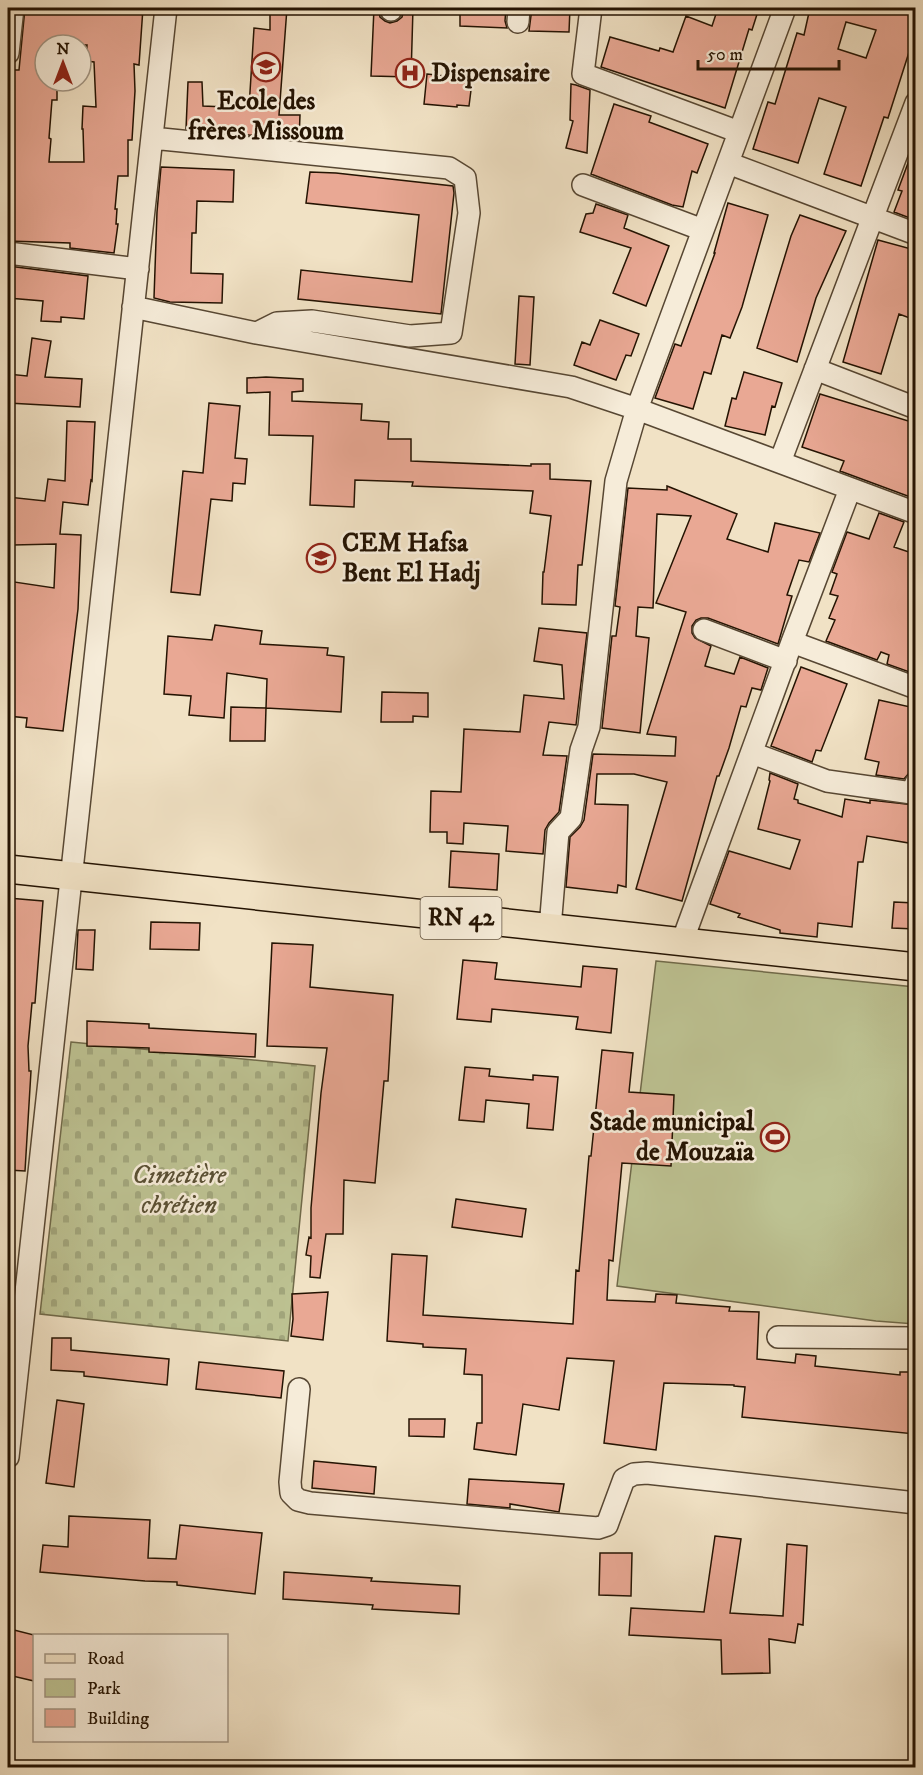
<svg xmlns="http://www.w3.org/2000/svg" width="923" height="1775" viewBox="0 0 923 1775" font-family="'IM FELL DW Pica',serif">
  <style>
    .green { fill: #bdc292; stroke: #706a4a; stroke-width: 1.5 }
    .cemetery { fill: url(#cemetery-stones); stroke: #706a4a; stroke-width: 1.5 }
    .building { fill: #e9a894; stroke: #241302; stroke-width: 1.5; fill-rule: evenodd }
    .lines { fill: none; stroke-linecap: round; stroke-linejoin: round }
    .minor-casing { stroke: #574733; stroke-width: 24 }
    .major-casing { stroke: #241302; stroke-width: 30 }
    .minor { stroke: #f6ecd9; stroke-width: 21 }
    .major { stroke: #f1e2c5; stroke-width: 27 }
    .labels { text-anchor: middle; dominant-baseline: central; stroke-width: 5; stroke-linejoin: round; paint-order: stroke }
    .shield { fill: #f6ecd9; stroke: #635442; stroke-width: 1.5 }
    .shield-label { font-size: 24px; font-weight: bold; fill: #241302 }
    .poi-label { font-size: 26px; font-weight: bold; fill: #241302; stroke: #f6ecd9; text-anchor: start }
    .park-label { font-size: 26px; font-style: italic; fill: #5a5034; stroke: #f6ecd9 }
  </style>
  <defs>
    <pattern id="cemetery-stones" width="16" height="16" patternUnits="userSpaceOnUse" patternTransform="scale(1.5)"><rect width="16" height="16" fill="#bdc292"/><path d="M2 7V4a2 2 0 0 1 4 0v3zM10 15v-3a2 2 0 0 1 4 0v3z" fill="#a2a67c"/></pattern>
  </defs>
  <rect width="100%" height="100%" fill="#f1e2c5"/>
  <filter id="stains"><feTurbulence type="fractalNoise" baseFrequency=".00333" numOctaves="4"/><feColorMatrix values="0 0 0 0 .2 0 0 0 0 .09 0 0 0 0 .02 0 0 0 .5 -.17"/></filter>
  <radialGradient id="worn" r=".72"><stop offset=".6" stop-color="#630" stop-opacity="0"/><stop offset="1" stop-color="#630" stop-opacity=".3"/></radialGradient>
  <!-- green -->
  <path class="green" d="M656,961L915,987V1324L876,1321L617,1286Z"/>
  <!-- cemetery -->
  <path class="cemetery" d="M71,1042L315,1066L288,1341L40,1314Z"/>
  <!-- building -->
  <path class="building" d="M25,8H143L139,65L134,64L135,91L132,140H128V176H118L115,209H117L116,224H118L114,253L70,248V243L8,241V104H13L14,70H19ZM45,45H87L86,61L94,62L96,107L83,106L82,129H83L84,162H49L51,139L49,138L52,100H57V81H45Z
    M270,8H287L279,115H300L299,140L186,129L188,82H202L203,106L249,108L254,28L270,30Z
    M374,8H378L380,17L385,21L390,23L397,21L402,17L404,8H413L411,77L371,76Z
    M460,8H506L505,21L507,28L460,26Z
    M532,8H570L569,32L529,31Z
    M718,8H759L752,30L749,29L725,108L601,67L610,37L659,51L660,48L673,52L686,16L712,26Z
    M810,8H915V47L911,46L888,118L884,117L861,186L824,174L846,107L819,98L798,163L753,149L768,102L775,104L797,33L804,35ZM846,22L876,30L866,58L838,49Z
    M427,74L462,78V81L472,82L469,106L457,105V107L424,104Z
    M571,84L576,85L590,90L587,153L566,148L573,121L570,120Z
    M614,104L651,116L649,122L708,144L697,173L692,171L683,207L672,205L591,174Z
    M914,147H915V220L894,212L902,191L898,190Z
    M161,167L234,170L233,202L197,201L196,233H192L191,273L223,274L222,303L170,302L154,298L157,212Z
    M310,172L336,173L453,186L454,193L441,314L298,299L301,270L412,282L419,215L306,203Z
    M728,203L768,215L742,307L730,338L722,335L711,374L704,372L693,409L655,398L675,344L681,346L715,253H714Z
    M596,204L628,215L624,228L669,246L646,306L613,293L631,248L580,232L586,214L593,213Z
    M800,215L846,231L816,298L797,362L757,348L791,236Z
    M878,240L915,250V320L899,314L881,374L843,362Z
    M8,266L88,276L84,319L61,317V322L41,321L43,301L8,298Z
    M519,296L534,297L530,365L515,364Z
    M600,320L639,334L631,356L626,355L616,380L574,365L582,342L590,345Z
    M32,338L51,341L45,377L82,379L80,407L8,403V374L27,376Z
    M744,372L782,383L775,407L772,406L765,435L725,426L732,398L736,399Z
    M266,377L303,379V391L292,392V401L362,404L361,420L389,422L388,439H411V461L531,466V464H550V479L591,481L582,565H578L576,605L542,604L543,572H544L551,516L530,513L533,491L412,486L413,482L355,480L354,507L310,505L313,436L269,435L270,392L247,393V378Z
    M820,394L915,423V490L913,498L840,471L844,461L802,447Z
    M209,403L240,406L235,458L247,459L245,484L233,483L232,501L211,499L200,595L171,592L183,471L203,473Z
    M67,421L95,422L92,481L91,480L88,505L63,502L60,534L81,535L78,609L63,731L26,727L27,718L8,716L14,662H8V581L54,588L56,544L13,545V523H8V497L45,501L48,479L65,481Z
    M667,486L737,514L727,539L768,552L775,523L820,533L809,562L799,560L787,595L792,596L778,644L708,618H701L696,620L692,626V633L695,638L711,646L705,666L734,674L740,657L768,668L761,690L752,688L746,707L741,706L729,748L719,776H717L682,901L636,889L667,782L634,774H597L595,804L628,805L626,887L618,885L617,893L566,887L570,837L580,827L584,820L593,754L675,756L676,737L647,734L686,612L656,603L691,516L657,514L653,608L638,607L636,636L649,638L640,733L602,728L612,636H616L620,607L615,606L628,488L667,490Z
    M879,513L904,522L894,547L915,554V674L887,664L889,655L881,652L877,660L826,641L835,620L829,618L838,596L830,594L837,574L832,572L847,532L869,539Z
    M215,625L262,631L260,644L328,648L327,655L344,657L341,712L266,708L265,741H230L231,707L266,708L267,679L227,673L224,718L189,715L191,696L164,694L168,636L212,640Z
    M539,628L587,633L576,725L549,722L543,755L567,756L559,812L549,823L545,830L543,854L506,851L508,826L464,823L463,844L447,843V832H430L431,791L461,792L464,729L520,732L524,695L564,699L562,665L534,661Z
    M801,667L847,684L821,751L816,750L812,762L771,746Z
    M382,692L428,693V717L413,716V722H381Z
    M879,700L915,708V735L909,765L915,766V770L909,773L904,779L876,775L879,762L865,759Z
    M770,773L798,784L794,799L798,800V803L842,817L845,799L870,803V800L915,805V844L867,836L863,862H858L852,927L818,923L817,937L780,933V930L738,917L740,914L710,904L729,851L790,869L800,840L758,829L770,781L769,780Z
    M451,851L499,854L497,890L449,887Z
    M8,898L43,901L35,1003H32L28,1046L29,1071H31L25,1171L8,1170Z
    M894,902L915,903V929L892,928Z
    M151,922L200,923L199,950L150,949Z
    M78,930H95L93,970L76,969Z
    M272,943L313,945L310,987L393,995L388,1081H384L375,1183L344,1180L343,1234H326L320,1278L310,1277L311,1256L306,1255L309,1237L311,1238V1208L321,1093L327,1048L267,1046Z
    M463,960L497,963L495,979L581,987L583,966L617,969L611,1033L576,1029L578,1017L492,1009L491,1022L457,1019Z
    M87,1021L149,1024V1028L256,1034L255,1057L149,1052V1048L87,1046Z
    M602,1050L633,1053L629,1092L674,1095L671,1166L622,1163L613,1261L609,1260L607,1300L655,1302L656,1294L677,1295L676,1303L730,1307L729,1311L759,1312L757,1359L795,1363L796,1354L816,1356L815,1366L900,1375V1372H915V1434L742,1417L745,1387L734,1386V1385L664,1383L656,1450L604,1443L614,1361L567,1358L559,1410L523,1404L516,1455L474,1449L477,1423H482V1375L464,1374L466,1349L423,1347V1344L387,1341L392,1254L427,1256L423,1315L573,1324L576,1270L579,1271L589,1156H591Z
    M465,1067L490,1069L489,1076L533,1080V1075L558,1077L553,1130L527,1128L529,1104L486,1100L484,1122L459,1120Z
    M456,1199L526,1209L522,1237L452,1227Z
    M328,1292L323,1340L291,1336L293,1319L292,1294Z
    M52,1338H71V1350L169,1359L167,1385L84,1376V1372L51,1370Z
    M199,1362L284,1371L281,1398L196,1389Z
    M57,1400L84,1404L74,1487L46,1483Z
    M409,1419H445L444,1437L409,1436Z
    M314,1461L376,1467L374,1494L312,1488Z
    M469,1479L564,1484L559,1512L510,1504V1508L467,1504Z
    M69,1516L150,1520L148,1558L176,1559L180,1525L262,1533L255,1594L177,1585V1582L145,1581L40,1572L43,1545L68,1547Z
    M715,1536L741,1539L730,1613L783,1616L787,1544L807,1546L803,1625L798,1624L795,1643L769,1639L770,1673L722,1674L721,1640L629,1635L631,1608L704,1612Z
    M600,1553H632L631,1596L599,1595Z
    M284,1572L372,1578L371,1581L460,1586L459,1614L372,1609L373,1605L283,1599Z
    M10,1629L34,1635V1681L8,1675V1641Z"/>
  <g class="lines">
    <!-- minor casing -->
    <g class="minor-casing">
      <path id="minor" d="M591,8L583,74L739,132
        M391,10V8
        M518,22L519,8
        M8,53L13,8
        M152,138L449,168L465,178L469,213L451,333L410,336L312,321L277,323L257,333
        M728,163L916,234
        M583,185L703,230
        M8,253L138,269
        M133,307L256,333L571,387L637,409L916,513
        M815,369L916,408
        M780,462L916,103
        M704,630L786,661
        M792,642L916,688
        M752,753L827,781L912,793L916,783
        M550,928L558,832L571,818L581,750L589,727L616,481L637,409L785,8
        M682,942L792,642L850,489
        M778,1337L916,1338
        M299,1389L290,1482L291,1493L298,1500L310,1503L598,1528L607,1525L624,1479L634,1474L647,1473L916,1503
        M8,1457L166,8"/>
    </g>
    <!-- major casing -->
    <g class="major-casing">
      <path id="major" d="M8,869L916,967"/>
    </g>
    <!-- minor -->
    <use href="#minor" class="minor"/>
    <!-- major -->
    <use href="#major" class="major"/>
  </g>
  <!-- icons -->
  <defs>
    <g id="school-ring" transform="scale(1.5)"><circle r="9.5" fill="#f6ecd9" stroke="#8f2418" stroke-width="1.5"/><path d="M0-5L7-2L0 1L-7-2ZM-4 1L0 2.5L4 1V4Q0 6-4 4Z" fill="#8f2418"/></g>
    <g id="hospital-ring" transform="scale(1.5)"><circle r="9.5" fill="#f6ecd9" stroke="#8f2418" stroke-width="1.5"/><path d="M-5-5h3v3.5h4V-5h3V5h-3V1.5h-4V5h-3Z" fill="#8f2418"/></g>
    <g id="stadium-ring" transform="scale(1.5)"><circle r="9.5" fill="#f6ecd9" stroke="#8f2418" stroke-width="1.5"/><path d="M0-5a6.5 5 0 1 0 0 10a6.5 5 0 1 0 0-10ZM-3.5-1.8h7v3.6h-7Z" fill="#8f2418"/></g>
  </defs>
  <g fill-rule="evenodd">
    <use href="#school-ring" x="266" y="67"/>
    <use href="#hospital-ring" x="410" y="73"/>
    <use href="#school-ring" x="321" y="558"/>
    <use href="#stadium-ring" x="775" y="1137"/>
  </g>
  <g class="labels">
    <!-- shield labels -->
    <rect class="shield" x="420.5" y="897" width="81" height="42" rx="4.5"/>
    <g class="shield-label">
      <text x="461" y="918">RN 42</text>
    </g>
    <!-- poi labels -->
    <g class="poi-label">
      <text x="431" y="73">Dispensaire</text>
      <text x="266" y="101" text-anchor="middle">Ecole des<tspan x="266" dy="30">frères Missoum</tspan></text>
      <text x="342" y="543">CEM Hafsa<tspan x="342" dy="30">Bent El Hadj</tspan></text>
      <text x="754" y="1122" text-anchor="end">Stade municipal<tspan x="754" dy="30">de Mouzaïa</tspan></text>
    </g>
    <!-- park labels -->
    <g class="park-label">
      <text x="179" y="1175">Cimetière<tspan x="179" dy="30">chrétien</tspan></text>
    </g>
  </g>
  <!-- margin -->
  <rect width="923" height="1775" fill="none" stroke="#f1e2c5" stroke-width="30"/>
  <rect x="9" y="9" width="905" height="1757" fill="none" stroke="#241302" stroke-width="3"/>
  <rect x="15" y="15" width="893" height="1745" fill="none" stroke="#241302" stroke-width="1.5"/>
  <!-- legend -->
  <rect x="33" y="1634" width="195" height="108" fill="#f6ecd9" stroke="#a29583" stroke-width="1.5"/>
  <rect x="45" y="1654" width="30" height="9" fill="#f1e2c5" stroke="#a29583" stroke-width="1.5"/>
  <text x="87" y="1664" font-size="18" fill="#241302">Road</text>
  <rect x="45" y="1679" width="30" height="18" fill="#bdc292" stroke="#a29583" stroke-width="1.5"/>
  <text x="87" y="1694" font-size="18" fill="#241302">Park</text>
  <rect x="45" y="1709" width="30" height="18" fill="#e9a894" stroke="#a29583" stroke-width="1.5"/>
  <text x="87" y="1724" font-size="18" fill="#241302">Building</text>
  <!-- north arrow -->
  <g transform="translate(63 63)"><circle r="28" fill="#f6ecd9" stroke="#a29583" stroke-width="1.5"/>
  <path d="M0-4.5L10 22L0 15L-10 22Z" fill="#8f2418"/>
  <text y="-9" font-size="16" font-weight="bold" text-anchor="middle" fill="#241302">N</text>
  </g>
  <!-- scale -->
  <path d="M698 60v9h141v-9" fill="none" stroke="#241302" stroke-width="3"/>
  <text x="707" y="60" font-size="18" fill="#241302" stroke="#f6ecd9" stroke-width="4.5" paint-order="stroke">50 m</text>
  <rect width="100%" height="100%" filter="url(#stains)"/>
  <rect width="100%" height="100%" fill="url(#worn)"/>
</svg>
